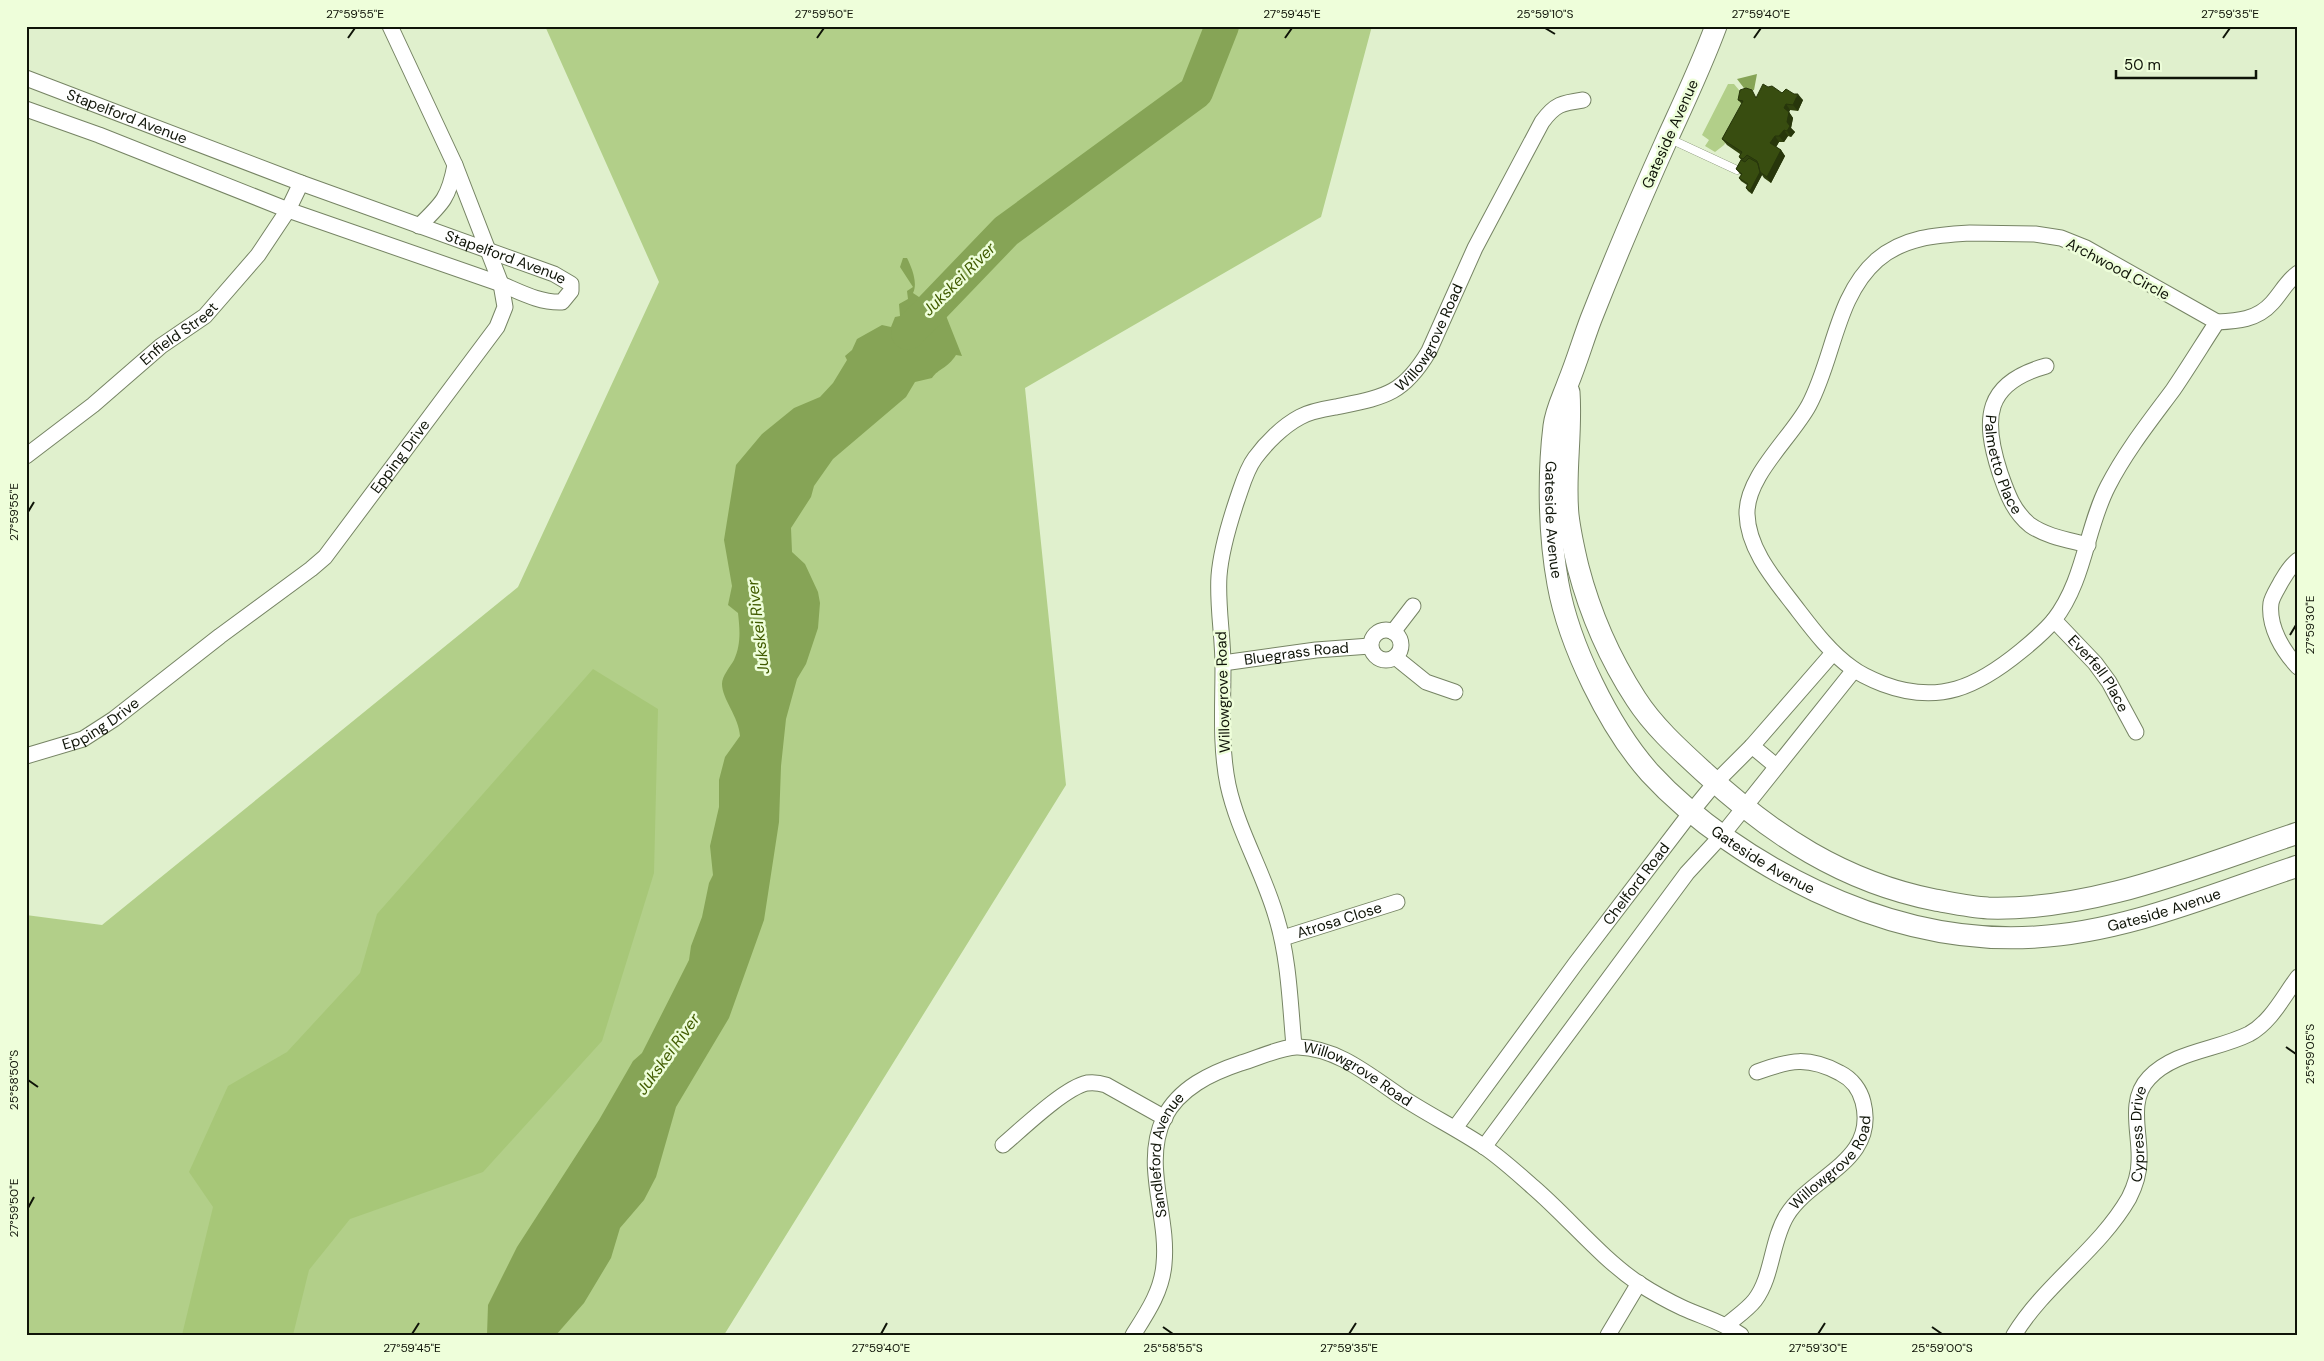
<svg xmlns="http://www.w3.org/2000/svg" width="2324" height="1361" viewBox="0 0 2324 1361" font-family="'DM Sans',sans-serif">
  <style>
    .green { fill: #b2cf89 }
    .forest { fill: #a7c778 }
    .water { fill: #86a456 }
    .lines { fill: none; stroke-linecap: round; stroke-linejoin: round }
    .river { stroke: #86a456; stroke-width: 34 }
    .lane-casing { stroke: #768464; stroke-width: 9 }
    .street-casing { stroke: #768464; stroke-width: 17 }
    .secondary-casing { stroke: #768464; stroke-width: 23 }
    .lane { stroke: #fff; stroke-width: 8 }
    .street { stroke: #fff; stroke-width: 15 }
    .secondary { stroke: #fff; stroke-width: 21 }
    .wall { fill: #30420e }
    .shaded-wall { fill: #27360b }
    .building { fill: #384d10; stroke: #27360b }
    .ticks { fill: none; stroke: #0f1408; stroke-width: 2 }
    .labels { text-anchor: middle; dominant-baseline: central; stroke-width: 5; stroke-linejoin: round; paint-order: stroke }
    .street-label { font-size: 15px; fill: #0f1408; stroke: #eefeda }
    .water-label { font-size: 16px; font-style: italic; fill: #415c00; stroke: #eefeda }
    .neatline { fill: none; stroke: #0f1408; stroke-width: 2 }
    .ticks-label { font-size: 12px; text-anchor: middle; fill: #0f1408 }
  </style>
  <rect width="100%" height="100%" fill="#e0f0cd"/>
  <!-- green -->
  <path class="green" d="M545,26H1372L1321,217L1025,388L1066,785L724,1335H26V915L102,925L518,587L659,282Z
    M1728,84H1734L1744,96L1741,105L1746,109L1724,145L1715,152L1705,146L1709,140L1702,135Z"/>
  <!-- forest -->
  <path class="forest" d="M593,669L658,709L654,873L602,1041L483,1172L350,1219L309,1270L293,1335H182L213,1207L189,1172L228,1086L287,1052L360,973L377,914Z"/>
  <!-- water -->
  <path class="water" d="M1757,74L1754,90L1747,92L1737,79Z
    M903,258H907C912,268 918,283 913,293L922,299L932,293L934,295L937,293L962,356L956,355C947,369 939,368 932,378L915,382L906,397L833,459L814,486L811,497L791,528L792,552L805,564L818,592L820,603L818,628L806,664L797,679L786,719L781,766L779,822L764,920L729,1018L676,1107L656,1177L644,1200L620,1228L611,1258L584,1303L556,1335H487L488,1305L517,1247L599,1120L633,1061L642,1053L689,960L691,946L702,917L709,883L713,875L710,846L719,807V780L725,757L740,736C739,717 722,699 722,684C722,676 730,667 734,660C741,645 740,630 738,613L728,605L732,586L724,540L736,465L762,434L794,408L820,397L833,383L847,360L845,356L852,350L857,339L882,325L891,327L895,317L900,316L899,304L908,299L907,291L913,287L900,267Z"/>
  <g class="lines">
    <!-- river -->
    <path class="river" d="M908,333L1006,231L1196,92L1222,26"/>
    <!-- lane casing -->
    <g class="lane-casing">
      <path id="lane" d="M1668,138L1737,170"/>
    </g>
    <!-- street casing -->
    <g class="street-casing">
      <g id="street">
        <path id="s1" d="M26,78L301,183L554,274L571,284V291L562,302C540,303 520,292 501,284L288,210L99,135L26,109"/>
        <path d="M419,226C443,203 449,197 455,165"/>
        <path d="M1970,233L2035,234L2061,238L2086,248L2217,322C2202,345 2188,368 2173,390C2150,421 2126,451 2108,486C2086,528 2085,580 2054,620C2045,631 2032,642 2021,651C1977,687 1939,705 1883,684C1873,680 1861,675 1852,668C1829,652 1811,627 1794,605C1774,579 1748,549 1747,514C1746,476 1792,437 1809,405C1834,358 1836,296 1877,260C1904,237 1936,235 1970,233Z"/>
        <path d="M2217,322C2237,321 2257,320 2272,303C2281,293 2287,281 2298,273"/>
        <path id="s2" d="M2046,366C1985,383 1982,418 2000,473C2007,493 2013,511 2030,525C2047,537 2069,540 2088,545"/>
        <path id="s3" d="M26,456L93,405L161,346L205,316L258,255L288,210L301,183"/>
        <path d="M2298,560C2290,566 2286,574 2281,582C2278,588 2272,597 2271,603C2268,627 2283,651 2298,667"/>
        <path id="s4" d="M2054,620L2095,663L2109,682L2136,732"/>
        <circle cx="1386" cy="645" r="15"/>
        <path d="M1393,632L1413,606"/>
        <path d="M1395,657L1426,682L1455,692"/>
        <path id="s5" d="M1223,663L1316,650L1370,646"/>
        <path d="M1752,746L1776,766"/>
        <path id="s6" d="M26,756L83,739L114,719L220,636L311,569L325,557L497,327L505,307L501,284L455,165L390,26"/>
        <path id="s7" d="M1283,938L1397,902"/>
        <path id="s8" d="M1294,1046C1290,1003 1289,958 1276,916C1263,871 1238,831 1228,785C1220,746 1223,706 1223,666C1223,636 1217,605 1219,576C1221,550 1229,524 1237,500C1242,486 1246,470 1255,458C1266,443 1283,426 1300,417C1311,411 1324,409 1336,407C1384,397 1403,395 1429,351L1475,248L1542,122C1555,104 1562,103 1583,100"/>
        <path id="s9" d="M1455,1128L1576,963L1692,811L1715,783L1752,746L1833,653"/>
        <path d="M1003,1145C1022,1129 1064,1088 1087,1083C1094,1082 1100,1083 1106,1085L1165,1118"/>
        <path d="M1484,1147L1687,873L1723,834L1854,670"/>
        <path id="s10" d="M1727,1325C1736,1317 1747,1310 1755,1300C1773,1276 1771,1241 1787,1215C1812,1175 1878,1161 1863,1102C1860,1090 1852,1079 1840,1073C1808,1056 1790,1060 1757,1072"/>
        <path id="s11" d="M1133,1335C1147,1313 1162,1291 1164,1264C1169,1216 1142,1165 1164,1118C1179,1088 1211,1073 1241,1063C1256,1059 1283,1046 1298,1047C1337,1048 1369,1075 1400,1096C1427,1114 1456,1128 1483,1146C1501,1158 1517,1173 1533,1187C1569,1218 1599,1256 1638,1283C1652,1292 1668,1301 1683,1308C1703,1317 1723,1322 1741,1335"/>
        <path d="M1608,1335L1639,1283"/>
        <path id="s12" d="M2014,1335C2045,1284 2099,1250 2129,1198C2134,1188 2139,1174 2139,1162C2141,1134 2127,1101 2149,1078C2174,1051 2217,1050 2249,1034C2271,1022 2283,997 2298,977"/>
      </g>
    </g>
    <!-- secondary casing -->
    <g class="secondary-casing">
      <g id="secondary">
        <path id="s13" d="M1716,26C1702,64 1685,100 1668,137C1641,197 1615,258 1591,319C1583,340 1577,361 1568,383C1563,397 1556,410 1554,426C1548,475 1549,535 1558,584C1569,645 1609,727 1650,773C1694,821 1757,863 1816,891C1884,923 1959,942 2036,937C2126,932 2213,894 2298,866"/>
        <path d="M1569,392C1572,433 1564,474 1568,515C1570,532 1574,550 1578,567C1590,613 1610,659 1636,699C1654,727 1680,750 1705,773C1772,835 1844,882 1935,900C1952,903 1970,907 1988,908C2095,911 2198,866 2298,833"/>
      </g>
    </g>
    <!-- lane -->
    <use href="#lane" class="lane"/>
    <!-- street -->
    <use href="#street" class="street"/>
    <!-- secondary -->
    <use href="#secondary" class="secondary"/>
  </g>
  <!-- wall -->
  <path class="wall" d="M1768,87L1782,93L1803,100L1798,111L1790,110L1789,112L1793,118L1791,128L1795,132L1791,137L1788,136L1784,142H1779L1776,147L1781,150L1785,156L1771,183L1764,178L1762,175L1752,194L1748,191L1746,188L1747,185L1741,181L1739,178L1741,175L1736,169L1741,160L1739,157L1740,154L1727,145L1722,139L1742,104L1738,100L1757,97Z"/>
  <!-- shaded-wall -->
  <path class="shaded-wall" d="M1798,94L1803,100L1798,111L1793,105Z
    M1786,104L1790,110L1789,112L1793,118L1791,128L1795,132L1791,137L1787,131L1784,108Z
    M1784,130L1788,136L1784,142L1779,136Z
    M1775,136L1779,142L1775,149L1770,143Z
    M1781,150L1785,156L1771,183L1767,177Z
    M1760,172L1762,175L1752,194L1750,191Z"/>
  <!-- building -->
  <path class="building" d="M1763,84L1768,87L1772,86L1782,93L1786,89L1794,94H1798L1793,105L1786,104L1784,108L1789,112L1787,122L1790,126L1787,131L1784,130L1779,136H1775L1770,143L1781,150L1767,177L1760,172L1757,161L1747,155L1743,159L1739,157L1742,152L1722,139L1743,101L1738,100L1740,90L1746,88L1752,90L1756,98Z
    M1749,158L1758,163L1760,172L1750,191L1746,188L1748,184L1739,178L1742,174L1736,169L1741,160L1745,162Z"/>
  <!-- ticks -->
  <path class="ticks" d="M1545,28L1555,34M348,38L355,28M817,38L824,28M1285,38L1292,28M1754,38L1761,28M2223,38L2230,28M28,512L34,502M2290,635L2296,625M2286,1047L2296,1054M28,1080L38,1087M28,1208L34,1197M1163,1327L1173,1334M1932,1327L1942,1334M412,1334L419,1323M881,1334L887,1323M1349,1334L1356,1323M1818,1334L1825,1323"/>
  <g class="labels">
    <!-- street labels -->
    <g class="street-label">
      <text stroke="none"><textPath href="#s1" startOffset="108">Stapelford Avenue</textPath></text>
      <text transform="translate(1670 134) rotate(-66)">Gateside Avenue</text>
      <text stroke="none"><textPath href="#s1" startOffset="512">Stapelford Avenue</textPath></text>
      <text transform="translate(2118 269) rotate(28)">Archwood Circle</text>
      <text stroke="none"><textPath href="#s3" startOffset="196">Enfield Street</textPath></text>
      <text stroke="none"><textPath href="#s8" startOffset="829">Willowgrove Road</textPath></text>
      <text stroke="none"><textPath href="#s6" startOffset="488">Epping Drive</textPath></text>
      <text stroke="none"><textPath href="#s2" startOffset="130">Palmetto Place</textPath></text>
      <text stroke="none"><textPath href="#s13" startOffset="526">Gateside Avenue</textPath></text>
      <text stroke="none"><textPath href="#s5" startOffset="74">Bluegrass Road</textPath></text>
      <text stroke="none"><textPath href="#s4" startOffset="70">Everfell Place</textPath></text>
      <text transform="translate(1223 692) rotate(-92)">Willowgrove Road</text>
      <text stroke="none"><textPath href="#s6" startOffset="82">Epping Drive</textPath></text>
      <text stroke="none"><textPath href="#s13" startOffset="946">Gateside Avenue</textPath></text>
      <text stroke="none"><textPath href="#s9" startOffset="304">Chelford Road</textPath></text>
      <text stroke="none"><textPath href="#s13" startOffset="1366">Gateside Avenue</textPath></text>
      <text stroke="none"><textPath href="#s7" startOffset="59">Atrosa Close</textPath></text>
      <text stroke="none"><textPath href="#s11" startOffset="449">Willowgrove Road</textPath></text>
      <text stroke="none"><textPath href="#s12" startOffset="245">Cypress Drive</textPath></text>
      <text stroke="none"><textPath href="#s11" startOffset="190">Sandleford Avenue</textPath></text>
      <text stroke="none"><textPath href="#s10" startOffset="199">Willowgrove Road</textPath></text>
    </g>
    <!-- water labels -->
    <g class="water-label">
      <text transform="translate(959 279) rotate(-45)">Jukskei River</text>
      <text transform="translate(758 627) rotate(-97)">Jukskei River</text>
      <text transform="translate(668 1054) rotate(-54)">Jukskei River</text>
    </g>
  </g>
  <!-- border -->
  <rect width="2324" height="1361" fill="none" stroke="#eefeda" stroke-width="55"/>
  <!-- scale -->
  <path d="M2116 70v8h140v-8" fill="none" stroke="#0f1408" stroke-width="2.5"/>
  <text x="2124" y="70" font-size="15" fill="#0f1408" stroke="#eefeda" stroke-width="4" paint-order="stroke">50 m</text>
  <rect x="28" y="28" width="2268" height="1306" class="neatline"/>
  <g class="ticks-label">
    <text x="355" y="18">27°59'55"E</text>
    <text x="824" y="18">27°59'50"E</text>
    <text x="1292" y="18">27°59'45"E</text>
    <text x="1545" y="18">25°59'10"S</text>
    <text x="1761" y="18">27°59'40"E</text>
    <text x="2230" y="18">27°59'35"E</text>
    <text transform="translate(14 512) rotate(-90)" y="4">27°59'55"E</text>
    <text transform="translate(2310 625) rotate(-90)" y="4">27°59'30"E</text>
    <text transform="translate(2310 1054) rotate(-90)" y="4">25°59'05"S</text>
    <text transform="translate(14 1080) rotate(-90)" y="4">25°58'50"S</text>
    <text transform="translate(14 1208) rotate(-90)" y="4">27°59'50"E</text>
    <text x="412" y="1352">27°59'45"E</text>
    <text x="881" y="1352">27°59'40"E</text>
    <text x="1173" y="1352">25°58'55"S</text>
    <text x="1349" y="1352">27°59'35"E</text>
    <text x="1818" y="1352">27°59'30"E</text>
    <text x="1942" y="1352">25°59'00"S</text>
  </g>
</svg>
